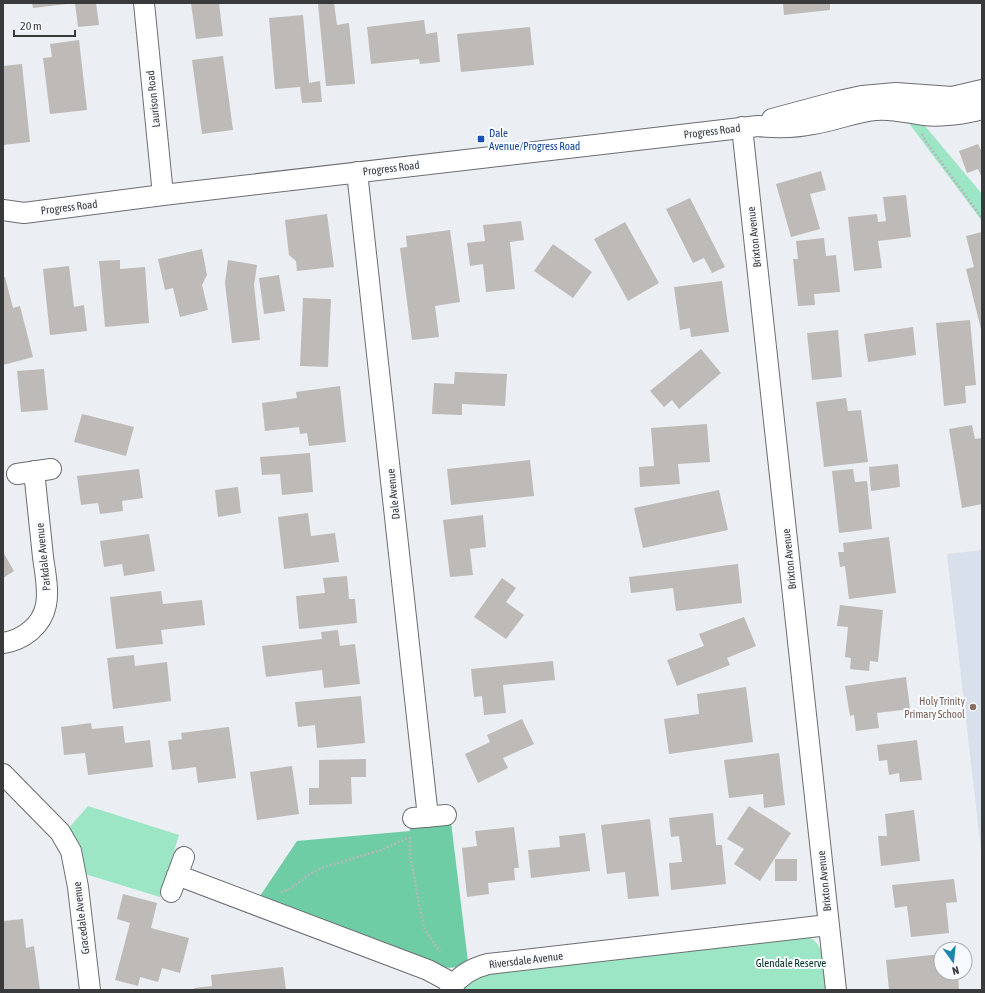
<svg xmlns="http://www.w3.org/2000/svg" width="985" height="993" viewBox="0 0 985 993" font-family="'Asap Condensed',sans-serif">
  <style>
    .built { fill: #d8e1eb }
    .green { fill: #9de6c5 }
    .forest { fill: #6ecda5 }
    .building { fill: #bebab7 }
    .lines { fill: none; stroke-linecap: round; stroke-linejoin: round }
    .street-casing { stroke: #6b6e71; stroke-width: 22 }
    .path { stroke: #b4b6ba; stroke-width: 2.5; stroke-dasharray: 2 2; stroke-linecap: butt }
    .street { stroke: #fff; stroke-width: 20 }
    .transit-dot { fill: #1a4fb4; stroke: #f8fbfe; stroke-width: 1.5 }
    .education-dot { fill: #8d6e63; stroke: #f8fbfe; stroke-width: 1.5 }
    .labels { text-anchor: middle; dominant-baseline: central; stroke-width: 4; stroke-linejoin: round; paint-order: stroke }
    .street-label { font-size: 11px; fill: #393a3c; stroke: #f8fbfe }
    .transit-label { font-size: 11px; fill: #164399; stroke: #f8fbfe; text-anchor: start }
    .education-label { font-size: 11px; fill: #785e54; stroke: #f8fbfe; text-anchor: end }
    .park-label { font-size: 11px; fill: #043122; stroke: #f8fbfe }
  </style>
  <rect width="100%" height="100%" fill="#ebeef2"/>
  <!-- built -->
  <path class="built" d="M982,550V859L947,554Z"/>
  <!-- green -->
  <path class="green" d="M905,118L920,120L982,194V221Z
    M88,806L179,835L160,897L85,874L81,851L68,829Z
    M809,937C827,946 825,972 827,990H460L467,981L485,973Z"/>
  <!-- forest -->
  <path class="forest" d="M451,822L468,962C459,967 453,969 443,967L258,899L297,841L410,831V826Z"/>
  <!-- building -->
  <path class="building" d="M32,3H66L67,4L33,8Z
    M75,3H96L99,25L78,27Z
    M191,3H219L223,36L196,39Z
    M334,3L337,25L349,23L355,84L326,86L318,4Z
    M783,3H830V10L784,15Z
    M303,15L309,83L320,81L322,102L302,103L300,87L275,89L269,18Z
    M424,20L426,34L437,32L440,62L420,64L419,59L371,64L367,27Z
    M530,27L534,65L461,72L457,34Z
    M79,40L87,110L50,114L43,58L52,57L50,44Z
    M223,56L233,130L202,134L192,60Z
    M22,64L30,142L3,145V66Z
    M978,144L982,152V178L978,169L967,173L959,151Z
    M821,171L826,190L810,194L820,229L791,237L776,184Z
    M906,195L911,237L878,241L882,268L854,271L848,217L877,214L878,222L886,221L883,197Z
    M690,198L725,267L712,273L704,258L693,263L666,209Z
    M327,214L334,267L297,271L296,261L289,255L285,220Z
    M521,221L524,240L510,242L515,289L486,292L483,264L470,266L467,243L485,241L483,225Z
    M625,222L659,283L628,301L594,239Z
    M450,230L460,302L435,306L439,337L412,340L400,248L407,247L406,236Z
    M982,232V329H981L966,269L974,267L966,236Z
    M824,238L826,256L836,255L840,292L814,294L815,305L798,306L793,259H798L796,241Z
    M553,244L592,272L573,298L534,271Z
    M202,249L207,275L202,285L208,310L180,317L173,288L165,290L158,259Z
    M120,260V269L145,267L149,323L105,327L99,261Z
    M228,260L257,265L254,285L260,340L232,343L225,283Z
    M69,266L74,307L84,305L87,331L50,335L43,269Z
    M279,275L285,311L264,314L259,278Z
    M3,277H5L13,308L20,306L33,357L3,365Z
    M722,281L729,332L691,337L690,328L680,330L674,287Z
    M303,298L331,299L328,367L300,366Z
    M970,320L976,385L965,386L966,403L944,406L936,323Z
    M913,327L916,355L868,362L864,334Z
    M838,330L842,377L812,380L807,333Z
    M701,349L721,373L679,409L672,400L664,407L650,391Z
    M44,369L48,410L21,412L17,371Z
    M455,372L507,374L505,406L462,404V415L432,414L434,383L454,384Z
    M340,386L346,442L309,446L307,433L300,434L299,427L265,431L262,403L297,398L296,392Z
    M846,398L848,411L861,410L868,462L824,467L816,402Z
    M82,414L134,427L126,456L74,442Z
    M707,424L710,462L678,464L680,484L640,487L639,467L654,466L651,428Z
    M972,425L975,439L982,438V504L962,508L949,429Z
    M310,453L313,492L282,495L280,474L262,475L260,457Z
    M530,460L534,496L451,505L447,469Z
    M898,464L900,487L871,491L869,467Z
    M139,469L143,498L122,501L123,511L100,514L98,503L81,505L77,476Z
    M853,469L855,482L867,481L872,529L839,533L832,471Z
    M238,487L241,513L218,517L215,490Z
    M719,490L728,530L643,548L634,508Z
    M308,513L311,536L335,533L339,562L284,569L278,517Z
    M483,515L486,547L470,549L473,575L450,577L443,520Z
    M149,534L155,571L124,576L122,564L104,567L100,541Z
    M889,537L896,593L849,599L845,566L840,567L838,552H844L843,543Z
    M3,552L14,571L3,578Z
    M738,564L742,603L676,611L673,588L631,593L629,577Z
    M347,576L349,599H355L357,623L299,629L296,596L325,593L323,578Z
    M502,578L516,588L506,602L524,615L506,639L474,617Z
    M161,591L163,604L202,600L205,625L161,630L163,644L116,649L110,597Z
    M840,605L883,610L878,662L870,661L869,671L850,669L851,658L845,657L848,627L837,626Z
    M744,617L756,646L727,658L730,665L677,686L667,660L704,646L699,634Z
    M338,630L340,646L355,644L360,684L324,688L322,670L266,677L262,646L322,639L321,632Z
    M134,655L135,666L167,662L171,701L113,709L107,658Z
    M553,661L555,680L503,685L506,713L484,715L482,696L474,697L471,669Z
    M906,677L910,709L877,713L879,728L856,731L854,715L850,716L845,686Z
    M746,687L753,742L669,754L664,719L699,714L697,694Z
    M361,696L365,743L317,748L315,725L298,727L295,702Z
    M522,719L534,744L503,758L508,768L478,783L465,754L490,742L487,735Z
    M91,723L92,729L123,726L125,743L150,740L153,767L88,775L85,753L64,755L61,727Z
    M229,727L236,778L198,783L196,767L172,770L168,741L182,739L181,733Z
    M917,740L922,780L900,782L899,773L889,775L887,760L879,761L877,745Z
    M779,753L785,805L764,808L763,794L729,798L724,760Z
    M366,759V777H351L352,804L309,805V788H319V760Z
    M292,766L299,814L257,820L250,772Z
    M749,806L791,833L760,881L734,864L744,849L727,839Z
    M914,810L920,861L881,866L878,836H887L885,814Z
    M713,813L716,845H722L726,884L671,890L669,863L682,862L679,836L671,837L669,818Z
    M650,819L659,896L628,899L625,872L607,874L601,825Z
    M514,827L519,868H514L515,880L488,883L489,894L467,897L462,848L477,846L475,831Z
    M585,833L590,871L531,878L528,850L560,847L559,836Z
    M775,859H797V881H775Z
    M954,879L957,902L946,903L949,933L911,937L907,906L895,908L892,885Z
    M123,894L157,903L151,928L189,938L180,973L162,968L158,982L140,977L138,986L115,980L130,923L117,919Z
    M23,919L26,948L34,946L40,990H3V921Z
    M941,954V973H958L959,990H889L886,960Z
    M283,967L286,990H195L194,988L212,986L211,975Z"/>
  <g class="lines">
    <!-- street casing -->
    <g class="street-casing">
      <path id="street" d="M144,3L163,195
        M772,119L839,101L862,96L896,93L952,97L982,90
        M742,127L836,990
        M357,172L428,817
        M3,210L24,213L163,195L758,126C776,128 794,128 813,124C834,121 854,112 875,110C892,108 908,113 924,115C941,117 966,114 982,109
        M17,474L51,469
        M3,643C23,640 42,626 46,605C49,590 45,572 43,557C40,528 37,500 34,471
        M3,774L60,832L71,851L78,887L90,990
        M413,818L446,815
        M177,875L428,970L454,984
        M171,892L184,857
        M450,990C459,975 472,968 488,964L828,925"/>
    </g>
    <!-- path -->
    <path class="path" d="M922,134L925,140L982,218
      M410,837V856L422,919L425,930L440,952
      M281,892L290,889L310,874L321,868L381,850L408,838"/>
    <!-- street -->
    <use href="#street" class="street"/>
  </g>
  <!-- markers -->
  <rect class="transit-dot" x="477" y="135" width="8" height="8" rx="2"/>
  <circle class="education-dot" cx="973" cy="707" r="4"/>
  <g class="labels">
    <!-- street labels -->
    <g class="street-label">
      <text transform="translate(153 99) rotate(-96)">Laurison Road</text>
      <text transform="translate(712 131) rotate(-7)">Progress Road</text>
      <text transform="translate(391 168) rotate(-7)">Progress Road</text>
      <text transform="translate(69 207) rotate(-7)">Progress Road</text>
      <text transform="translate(754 237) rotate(-96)">Brixton Avenue</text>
      <text transform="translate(393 494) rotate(-96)">Dale Avenue</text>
      <text transform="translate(43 557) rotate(-96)">Parkdale Avenue</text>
      <text transform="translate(789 559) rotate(-96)">Brixton Avenue</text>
      <text transform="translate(824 881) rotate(-96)">Brixton Avenue</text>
      <text transform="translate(81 918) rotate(-97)">Gracedale Avenue</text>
      <text transform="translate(526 960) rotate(-7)">Riversdale Avenue</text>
    </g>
    <!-- transit labels -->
    <g class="transit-label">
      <text x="489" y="133">Dale<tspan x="489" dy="13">Avenue/Progress Road</tspan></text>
    </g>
    <!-- education labels -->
    <g class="education-label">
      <text x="965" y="701">Holy Trinity<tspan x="965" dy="13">Primary School</tspan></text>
    </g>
    <!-- park labels -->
    <g class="park-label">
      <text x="791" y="963">Glendale Reserve</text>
    </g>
  </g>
  <!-- border -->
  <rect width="985" height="993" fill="none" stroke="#393a3c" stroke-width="8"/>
  <!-- north arrow -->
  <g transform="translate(953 961) rotate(165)"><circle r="19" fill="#f8fbfe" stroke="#acaeb0"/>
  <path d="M0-3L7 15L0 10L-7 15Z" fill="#1b86ae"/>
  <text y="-6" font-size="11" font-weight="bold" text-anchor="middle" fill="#393a3c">N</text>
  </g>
  <!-- scale -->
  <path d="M14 30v6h61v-6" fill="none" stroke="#393a3c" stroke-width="2"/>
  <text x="20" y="30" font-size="12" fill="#393a3c" stroke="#f8fbfe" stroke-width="3" paint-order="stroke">20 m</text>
</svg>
